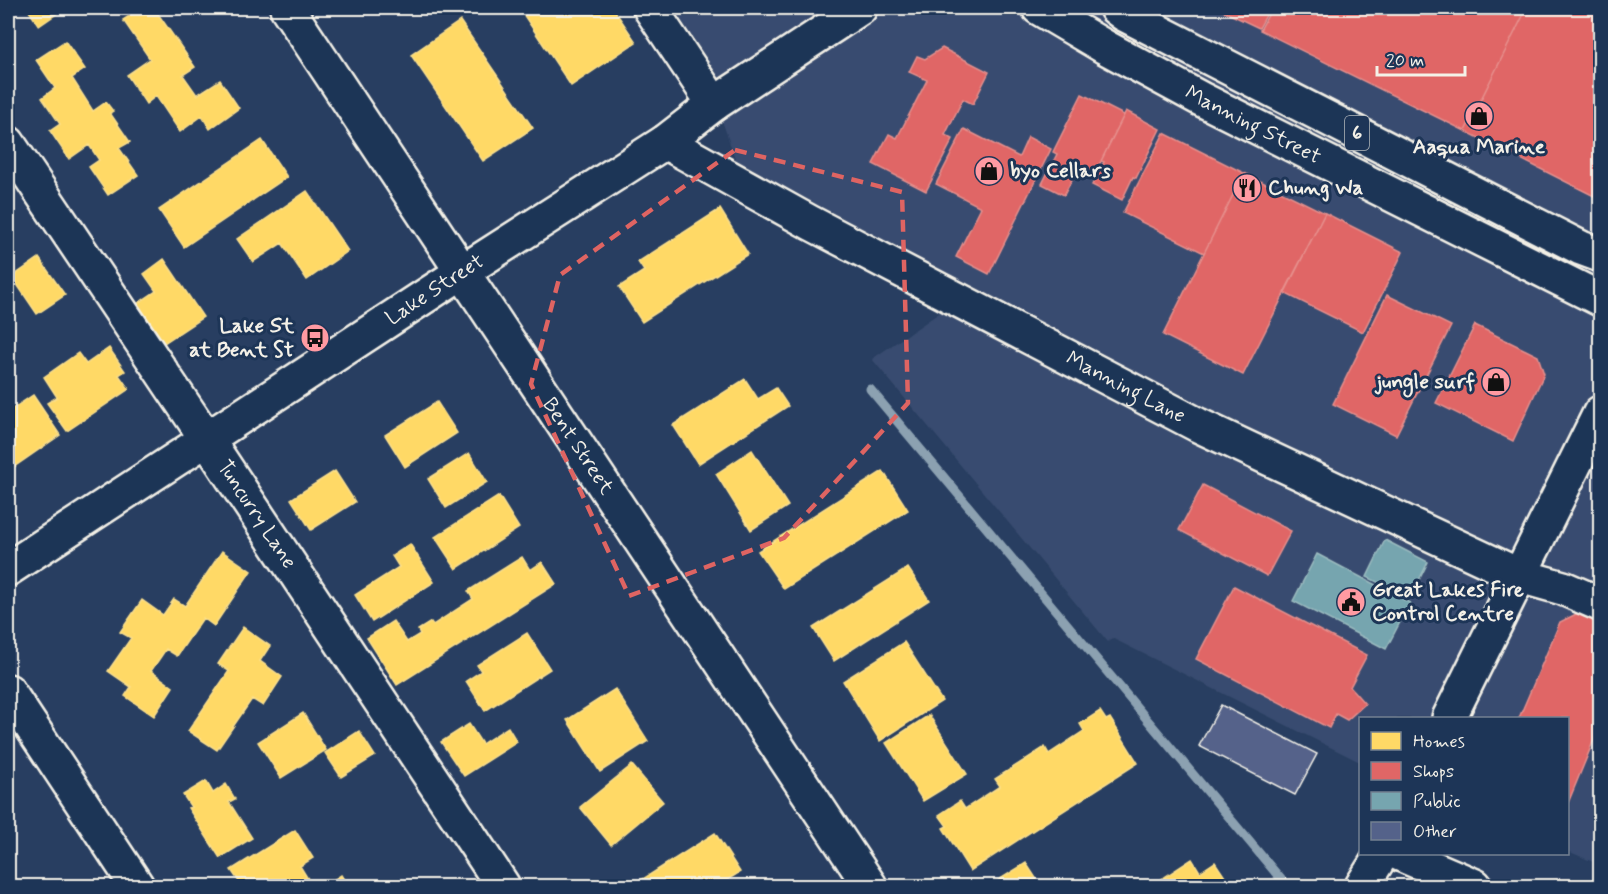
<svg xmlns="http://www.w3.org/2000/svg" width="1608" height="894" viewBox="0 0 1608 894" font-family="Mynerve,sans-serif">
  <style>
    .built { fill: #394c6f }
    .homes { fill: #ffd966; stroke: #fce08d; stroke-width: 1.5 }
    .shops { fill: #e06666; stroke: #e6908d; stroke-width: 1.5 }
    .public { fill: #76a5af; stroke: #9cbcc0; stroke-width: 1.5 }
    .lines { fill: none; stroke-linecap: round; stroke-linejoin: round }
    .stream { stroke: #8ca1b1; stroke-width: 9 }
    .building { fill: #54628a; stroke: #f4f1e8; stroke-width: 1.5 }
    .minor-casing { stroke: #f4f1e8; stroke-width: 38 }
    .major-casing { stroke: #f4f1e8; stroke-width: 38 }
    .minor { stroke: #1d3557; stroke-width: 33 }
    .major { stroke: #1d3557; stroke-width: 33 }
    .marked { fill: none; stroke: #df6462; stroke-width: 4.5; stroke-dasharray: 12 8; stroke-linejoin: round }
    .labels { text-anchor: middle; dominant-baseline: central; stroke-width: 6; stroke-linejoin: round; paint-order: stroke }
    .shield { fill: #1d3557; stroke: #b4b9bc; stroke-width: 1.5 }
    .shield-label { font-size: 20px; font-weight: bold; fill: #f4f1e8 }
    .street-label { font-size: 21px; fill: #f4f1e8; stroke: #1d3557 }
    .poi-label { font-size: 21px; font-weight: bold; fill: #f4f1e8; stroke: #1d3557; text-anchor: start }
  </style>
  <rect width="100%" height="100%" fill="#283e61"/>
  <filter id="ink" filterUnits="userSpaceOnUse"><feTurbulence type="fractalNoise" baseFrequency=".0167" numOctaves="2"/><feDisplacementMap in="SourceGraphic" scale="12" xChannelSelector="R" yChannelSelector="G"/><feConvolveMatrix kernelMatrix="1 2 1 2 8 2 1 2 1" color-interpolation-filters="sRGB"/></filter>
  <g filter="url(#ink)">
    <!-- built -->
    <path class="built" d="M673,8H1600V865L1568,851V718H1360V762L1112,638L1108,642L872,359L948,307L963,282L739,170L694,39Z"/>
    <!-- homes -->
    <path class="homes" d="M27,8H65L39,26Z
      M142,8H154L195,67L183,75L197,95L220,80L239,108L210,129L202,116L180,132L156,96L146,104L127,75L150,59L123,20Z
      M519,8H613L636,42L571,86Z
      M460,21L533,128L483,161L411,55Z
      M65,41L85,69L72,78L93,111L106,102L113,111L110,113L130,142L119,148L138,175L108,195L89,167L99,160L89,145L69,159L50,131L60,124L42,98L55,88L36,60Z
      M262,140L287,177L184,247L159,210Z
      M307,191L348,251L307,280L282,243L253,262L237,239Z
      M720,209L748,254L642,322L619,287L644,271L638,262Z
      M39,258L65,295L37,314L12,277Z
      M164,259L203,317L164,343L137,304L156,291L144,274Z
      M109,348L125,371L119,375L129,389L67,431L47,403L57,397L44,377L78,353L86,364Z
      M745,379L758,399L776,388L788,406L698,464L673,425Z
      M33,395L60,435L8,471V412Z
      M437,402L457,433L405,467L385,435Z
      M752,450L788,506L751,530L716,474Z
      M469,453L487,482L446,508L428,479Z
      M335,471L355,502L311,530L291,499Z
      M883,471L908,510L784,589L758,551Z
      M499,496L519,528L456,569L435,537Z
      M410,544L434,582L372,622L355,595L399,567L392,556Z
      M222,551L251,571L214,626L203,618L177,656L166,649L151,671L173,687L154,716L125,696L131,687L108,671L131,638L120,632L142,600L163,615L174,599L185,606Z
      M522,557L530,570L542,562L556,584L397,685L367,638L393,621L407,642L420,634L418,630L431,622L433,625L473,599L468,591Z
      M908,568L929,600L834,661L813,628Z
      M243,627L270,646L260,661L282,677L263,706L252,699L217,750L188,731L229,671L218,664Z
      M527,633L550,669L485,711L466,681L481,671L477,665Z
      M904,642L942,701L880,741L843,681Z
      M615,689L648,741L600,772L567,720Z
      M1100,711L1106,720L1110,718L1138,763L970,871L943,828L947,826L939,815L960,801L965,809L1000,786L995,779L1045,747L1049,754L1084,731L1080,724Z
      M303,713L326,750L281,778L258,742Z
      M929,715L967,774L923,801L886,743Z
      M469,724L482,744L508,727L517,742L464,776L441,742Z
      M359,731L375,756L341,777L325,753Z
      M632,765L663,802L611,845L580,807Z
      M206,781L213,793L226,784L235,799L229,802L252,838L220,858L188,808L191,807L183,795Z
      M295,830L313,858L300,866L308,879L296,886H242L231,870Z
      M715,833L740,872L718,886H632Z
      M1192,859L1200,872L1215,862L1231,886H1151Z
      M1026,863L1041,886H989Z
      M341,875L348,886H324Z"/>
    <!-- shops -->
    <path class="shops" d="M1217,8H1270L1259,28Z
      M1272,8H1527L1465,131L1260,30Z
      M1527,8H1600V199L1465,131Z
      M942,48L989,72L973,104L963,99L945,135L953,139L926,191L873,164L889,134L897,138L927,80L909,72L917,56L925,59Z
      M1082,94L1124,115L1095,173L1079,166L1064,195L1042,184L1057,154L1053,152Z
      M1126,111L1160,129L1136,178L1133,177L1122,200L1092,185L1104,162L1101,161Z
      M964,129L1019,157L1028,137L1051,149L989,274L956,257L981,207L936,184Z
      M1164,133L1244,173L1204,253L1123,213Z
      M1244,173L1325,213L1243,375L1163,335Z
      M1325,213L1403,252L1363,332L1284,293Z
      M1387,295L1451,326L1396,435L1333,404Z
      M1475,325L1538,356L1544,374L1513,441L1436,403Z
      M1203,485L1291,531L1267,576L1179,530Z
      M1234,586L1367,655L1350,687L1365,704L1347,720L1336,714L1329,728L1196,659Z
      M1580,612L1600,621V725L1568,803V718H1519L1560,622Z"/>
    <!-- public -->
    <path class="public" d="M1385,540L1428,562L1410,598L1367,577Z
      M1317,554L1410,603L1386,649L1293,601Z"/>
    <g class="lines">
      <!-- stream -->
      <path class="stream" d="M870,389L1285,884"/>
    </g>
    <!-- building -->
    <path class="building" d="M1221,705L1317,754L1295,795L1199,746Z"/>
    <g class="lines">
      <!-- minor casing -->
      <g class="minor-casing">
        <g id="minor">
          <path id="s1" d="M287,8L870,886"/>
          <path d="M650,8L714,104"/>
          <path id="s2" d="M665,142L811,223L1198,425L1520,576L1563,588L1600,604"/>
          <path id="s3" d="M8,143L206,438L503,886"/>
          <path id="s4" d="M8,569L462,272L665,142L714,104L860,8"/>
          <path d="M8,691L137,886"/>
          <path d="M1449,718L1600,413"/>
          <path d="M1400,854L1475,886"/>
          <path d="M1362,886L1382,854"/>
        </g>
      </g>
      <!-- major casing -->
      <g class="major-casing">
        <g id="major">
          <path id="s5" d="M1039,8L1105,47L1201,99L1600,299"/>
          <path d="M1116,8L1124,14L1581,248L1600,255"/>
        </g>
      </g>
      <!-- minor -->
      <use href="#minor" class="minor"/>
      <!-- major -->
      <use href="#major" class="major"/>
    </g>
  </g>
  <!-- marked area -->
  <path class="marked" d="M735,150L902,192L908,403L784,538L629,596L531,384L560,275Z"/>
  <!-- icons -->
  <defs>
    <g id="shop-disc" transform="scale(1.5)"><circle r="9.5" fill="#ff9aa2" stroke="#1d3557"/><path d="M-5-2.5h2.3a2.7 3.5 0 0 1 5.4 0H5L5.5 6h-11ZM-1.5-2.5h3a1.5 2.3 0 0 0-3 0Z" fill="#111"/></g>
    <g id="restaurant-disc" transform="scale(1.5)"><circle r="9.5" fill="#ff9aa2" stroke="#1d3557"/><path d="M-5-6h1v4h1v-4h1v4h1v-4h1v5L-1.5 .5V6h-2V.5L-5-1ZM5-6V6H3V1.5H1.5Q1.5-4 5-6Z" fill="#111"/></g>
    <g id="bus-disc" transform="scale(1.5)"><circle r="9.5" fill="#ff9aa2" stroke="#1d3557"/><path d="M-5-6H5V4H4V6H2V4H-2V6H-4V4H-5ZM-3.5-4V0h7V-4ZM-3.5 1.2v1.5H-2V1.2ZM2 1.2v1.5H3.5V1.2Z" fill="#111"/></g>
    <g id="civic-disc" transform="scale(1.5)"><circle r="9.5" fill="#ff9aa2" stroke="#1d3557"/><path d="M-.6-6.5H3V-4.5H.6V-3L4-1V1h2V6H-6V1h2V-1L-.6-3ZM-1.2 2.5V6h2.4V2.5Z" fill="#111"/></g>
  </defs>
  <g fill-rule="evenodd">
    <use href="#shop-disc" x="1479" y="116"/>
    <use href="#shop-disc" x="989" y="171"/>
    <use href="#restaurant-disc" x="1247" y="188"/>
    <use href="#bus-disc" x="315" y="338"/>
    <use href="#shop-disc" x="1496" y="382"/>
    <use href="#civic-disc" x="1351" y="602"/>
  </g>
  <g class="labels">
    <!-- shield labels -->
    <rect class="shield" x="1345" y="116" width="24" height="34" rx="4.5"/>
    <g class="shield-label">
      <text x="1357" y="133">6</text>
    </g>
    <!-- street labels -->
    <g class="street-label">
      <text stroke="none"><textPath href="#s5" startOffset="244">Manning Street</textPath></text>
      <text stroke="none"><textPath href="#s4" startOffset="510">Lake Street</textPath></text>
      <text stroke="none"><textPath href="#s2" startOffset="522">Manning Lane</textPath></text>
      <text stroke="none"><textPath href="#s1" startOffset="526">Bent Street</textPath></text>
      <text stroke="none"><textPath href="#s3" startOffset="447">Tuncurry Lane</textPath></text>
    </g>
    <!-- poi labels -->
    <g class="poi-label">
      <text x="1479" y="147" text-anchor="middle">Aaqua Marine</text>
      <text x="1010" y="171">byo Cellars</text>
      <text x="1268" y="188">Chung Wa</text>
      <text x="294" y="326" text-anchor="end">Lake St<tspan x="294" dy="24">at Bent St</tspan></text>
      <text x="1475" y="382" text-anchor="end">jungle surf</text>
      <text x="1372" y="590">Great Lakes Fire<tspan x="1372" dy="24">Control Centre</tspan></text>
    </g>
  </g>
  <!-- margin -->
  <rect width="1608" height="894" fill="none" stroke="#1d3557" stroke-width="30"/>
  <rect x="15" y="15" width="1578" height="864" fill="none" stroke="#f4f1e8" stroke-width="2" filter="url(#ink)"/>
  <!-- legend -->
  <rect x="1359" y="717" width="210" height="138" fill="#1d3557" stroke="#738091" stroke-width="1.5"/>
  <rect x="1371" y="732" width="30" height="18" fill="#ffd966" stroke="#738091" stroke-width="1.5"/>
  <text x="1413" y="747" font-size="18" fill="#f4f1e8">Homes</text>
  <rect x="1371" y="762" width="30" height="18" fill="#e06666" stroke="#738091" stroke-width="1.5"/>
  <text x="1413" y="777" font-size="18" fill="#f4f1e8">Shops</text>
  <rect x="1371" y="792" width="30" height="18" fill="#76a5af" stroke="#738091" stroke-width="1.5"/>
  <text x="1413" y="807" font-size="18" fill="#f4f1e8">Public</text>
  <rect x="1371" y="822" width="30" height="18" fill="#54628a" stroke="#738091" stroke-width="1.5"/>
  <text x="1413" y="837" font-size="18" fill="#f4f1e8">Other</text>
  <!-- scale -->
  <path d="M1377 66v9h88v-9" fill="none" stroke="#f4f1e8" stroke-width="3"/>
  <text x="1386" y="66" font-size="18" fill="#f4f1e8" stroke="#1d3557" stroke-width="4.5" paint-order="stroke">20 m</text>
</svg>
